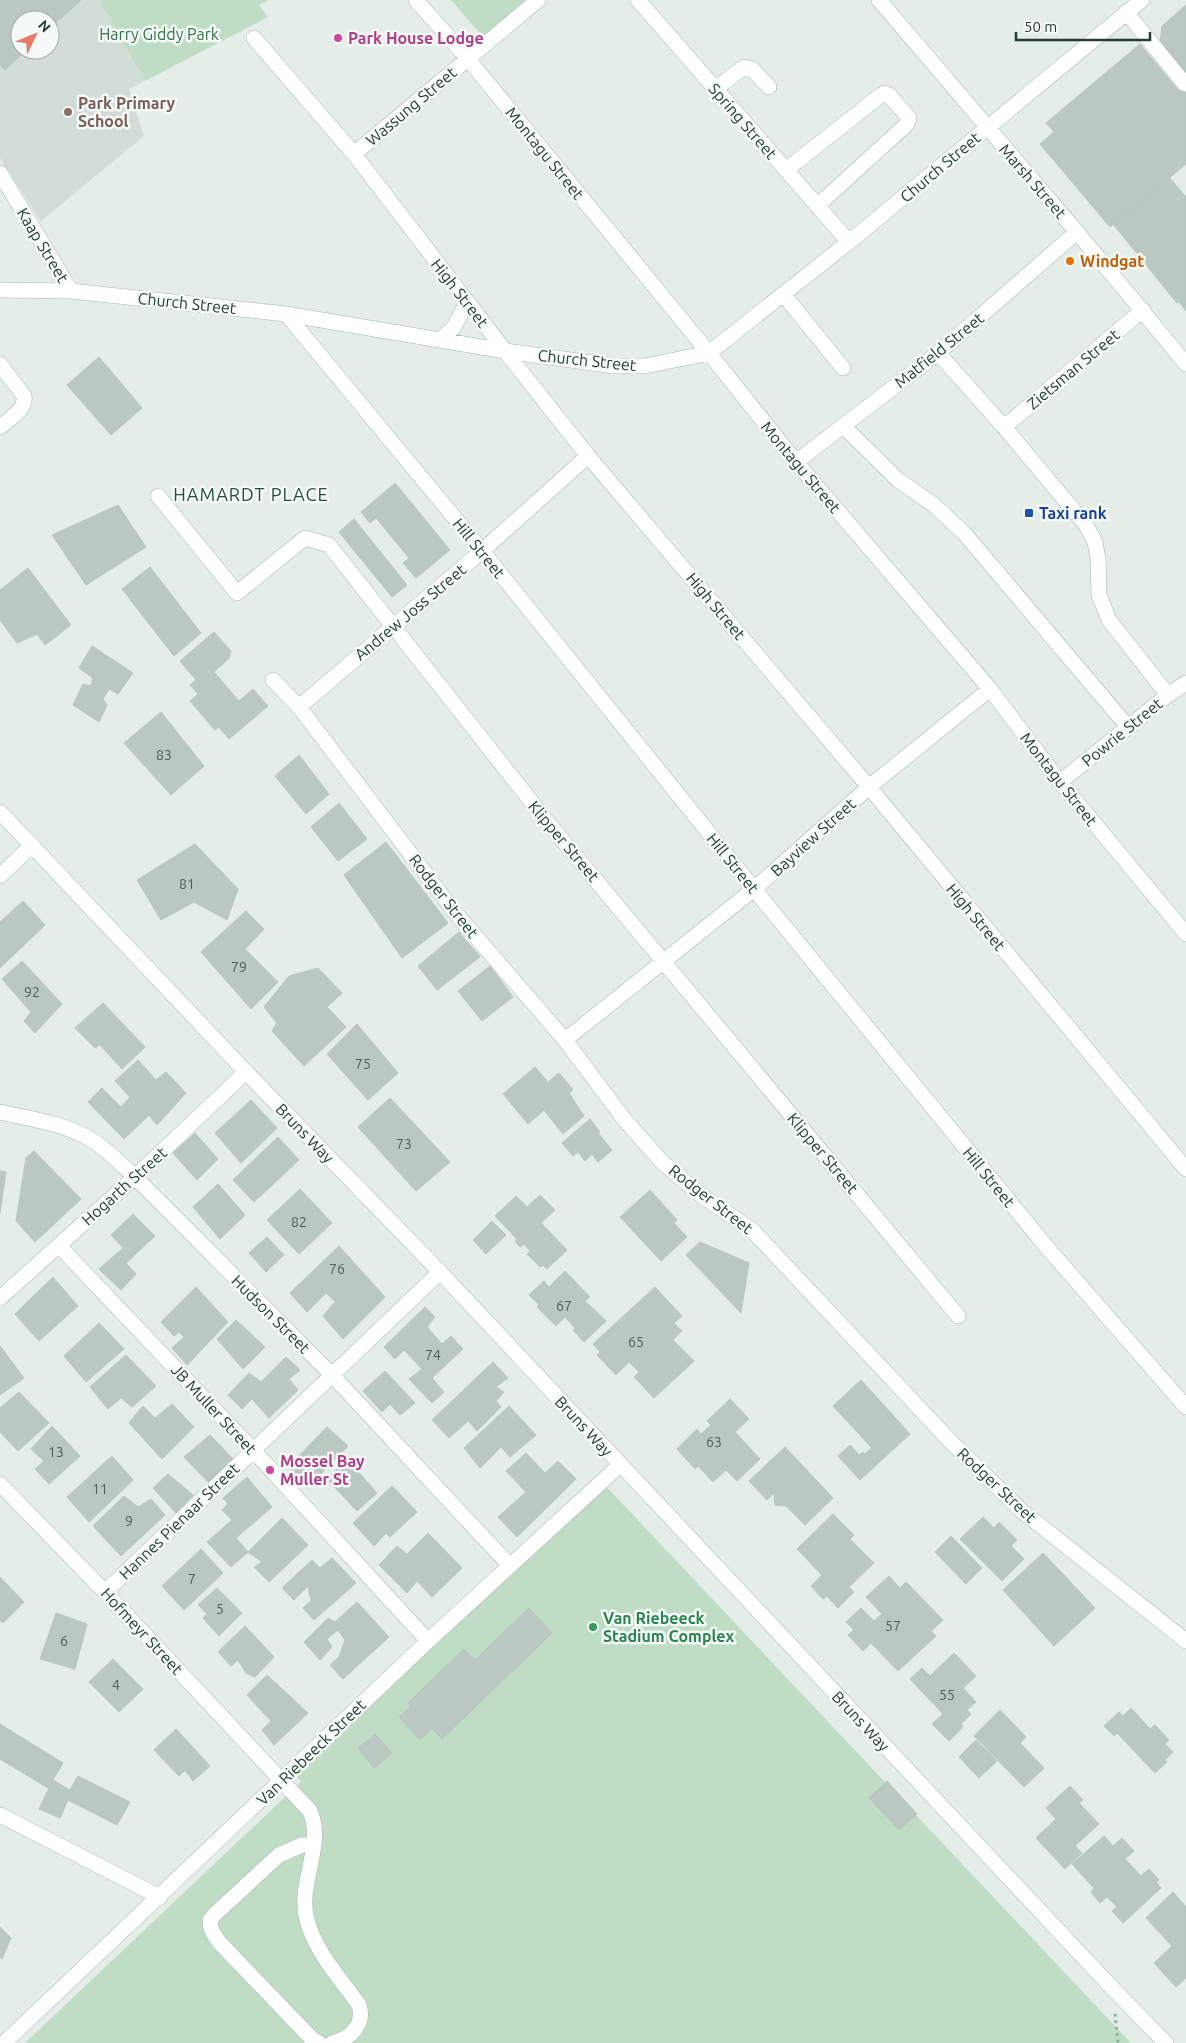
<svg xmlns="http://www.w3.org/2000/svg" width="1186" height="2043" viewBox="0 0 1186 2043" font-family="Ubuntu,sans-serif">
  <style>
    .built { fill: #d3ddd7; fill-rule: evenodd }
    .green { fill: #bfddc4 }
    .building { fill: #bac8c1; stroke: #b7c6be }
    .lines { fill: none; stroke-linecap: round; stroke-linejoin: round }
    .minor-casing { stroke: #a7b5ae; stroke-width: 16 }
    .path { stroke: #86af9e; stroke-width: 3; stroke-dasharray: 2.5 4; stroke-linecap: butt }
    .minor { stroke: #fff; stroke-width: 15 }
    .hotel-dot { fill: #d1479c; stroke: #f5f9f7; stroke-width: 2 }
    .education-dot { fill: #8d6e63; stroke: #f5f9f7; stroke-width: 2 }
    .food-dot { fill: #e8710a; stroke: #f5f9f7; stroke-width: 2 }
    .transit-dot { fill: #1a4fb4; stroke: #f5f9f7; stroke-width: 2 }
    .leisure-dot { fill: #2e9e5b; stroke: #f5f9f7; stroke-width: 2 }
    .labels { text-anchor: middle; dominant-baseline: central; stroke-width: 5; stroke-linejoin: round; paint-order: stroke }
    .number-label { font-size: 14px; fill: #4a6057 }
    .park-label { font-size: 16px; fill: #307343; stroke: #f5f9f7 }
    .hotel-label { font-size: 16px; font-weight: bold; fill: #b23c85; stroke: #f5f9f7; text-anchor: start }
    .education-label { font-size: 16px; font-weight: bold; fill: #785e54; stroke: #f5f9f7; text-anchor: start }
    .street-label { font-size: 16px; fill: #243e34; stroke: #f5f9f7 }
    .food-label { font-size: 16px; font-weight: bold; fill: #c56008; stroke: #f5f9f7; text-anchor: start }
    .transit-label { font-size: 16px; font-weight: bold; fill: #164399; stroke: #f5f9f7; text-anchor: start }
    .leisure-label { font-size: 16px; font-weight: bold; fill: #27864d; stroke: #f5f9f7; text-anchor: start }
    .neighbourhood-label { font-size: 18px; letter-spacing: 1px; fill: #214f3f; stroke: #f5f9f7 }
  </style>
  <rect width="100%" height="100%" fill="#e4ede8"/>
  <!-- built -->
  <path class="built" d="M0,0H99L145,81L129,89L144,136L41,221L0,158ZM20,20H50V50H20Z"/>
  <!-- green -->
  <path class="green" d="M99,0H269L259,5L268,17L145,81Z
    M451,0H531L486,40Z
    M602,1482L1131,2043H25L301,1782L294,1772Z"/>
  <!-- building -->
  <path class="building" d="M0,0H81L50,28V20H20V50H26L5,70L0,65Z
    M1186,5V73L1160,43L1162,26Z
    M1140,44L1179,91L1186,86V164L1110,227L1040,144L1054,132L1046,123Z
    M1170,178L1185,196L1186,195V296L1177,303L1113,224Z
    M1186,296V311L1179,302Z
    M99,357L142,408L111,435L67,385Z
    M395,483L450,550L416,578L403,563L409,558L376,518L370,523L361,512Z
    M118,505L146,547L86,585L52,535Z
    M354,519L407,585L392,597L339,532Z
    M150,567L201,633L174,656L122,589Z
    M28,568L71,625L45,645L37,634L17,643L0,620V590Z
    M214,632L231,651L229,658L214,672L239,701L253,689L268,706L229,739L219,727L215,730L190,701L198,694L190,685L196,680L180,661Z
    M92,646L133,673L118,694L109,689L103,699L107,705L99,722L73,705L83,684L91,686L93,678L79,668Z
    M161,712L204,766L171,795L124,743Z
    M299,755L329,794L306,814L275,776Z
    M339,803L367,839L338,861L311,827Z
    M386,842L448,923L402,958L344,875Z
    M195,844L238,889L227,920L194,902L161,920L137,880Z
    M23,901L45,925L0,968V922Z
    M246,911L264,929L245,949L278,982L251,1009L201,952Z
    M459,932L480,957L437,990L418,966Z
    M22,961L62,1004L35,1033L24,1021L31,1012L2,979Z
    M490,966L513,997L482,1021L458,991Z
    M318,968L342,993L327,1007L346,1027L304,1066L272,1031L277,1023L264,1007L289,976Z
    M103,1003L145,1047L122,1069L100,1045L95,1048L75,1028Z
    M357,1024L398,1073L368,1100L327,1054Z
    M138,1060L156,1080L166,1072L186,1093L157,1125L149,1115L124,1139L88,1102L102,1088L121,1107L130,1097L115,1081Z
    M535,1067L548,1082L559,1073L573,1090L569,1093L584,1116L563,1134L544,1110L528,1124L503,1094Z
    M390,1098L450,1162L416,1191L358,1127Z
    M251,1100L277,1128L241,1163L215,1133Z
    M590,1119L600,1132L598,1133L612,1150L598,1162L592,1154L585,1161L578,1152L573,1156L562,1143Z
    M195,1133L218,1159L197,1180L173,1153Z
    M278,1137L299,1160L254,1202L233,1180Z
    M34,1151L81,1199L35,1242L16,1221L26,1158Z
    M0,1171L6,1172L0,1213Z
    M218,1184L245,1215L220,1239L193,1207Z
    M300,1189L332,1223L299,1254L267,1220Z
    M650,1190L677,1220L674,1223L687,1237L661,1261L620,1217Z
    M540,1195L555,1210L541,1223L567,1250L547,1269L543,1265L540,1267L527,1254L530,1251L524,1244L520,1247L515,1241L517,1239L495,1216L516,1196L527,1207Z
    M133,1214L155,1236L126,1263L136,1274L121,1290L99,1269L123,1248L111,1235Z
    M492,1221L506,1235L486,1254L473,1240Z
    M267,1237L284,1255L266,1272L249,1253Z
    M700,1242L749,1263L741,1313L686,1255Z
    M339,1246L385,1297L343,1339L323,1316L335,1302L326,1293L307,1312L290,1293Z
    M565,1271L590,1297L585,1301L606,1321L584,1342L573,1330L575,1328L565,1317L556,1326L537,1307L539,1305L529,1295L544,1281L549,1287Z
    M53,1277L78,1306L39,1341L15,1314Z
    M196,1287L228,1322L187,1365L172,1348L184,1337L179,1332L174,1336L161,1322Z
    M655,1287L682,1316L674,1323L682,1331L673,1340L694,1361L654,1398L634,1377L639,1372L629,1362L616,1375L597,1355L600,1352L593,1344Z
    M425,1307L435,1317L427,1327L442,1344L451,1336L463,1349L432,1378L444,1392L432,1403L409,1379L422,1369L404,1350L395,1359L384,1347Z
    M236,1320L265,1347L243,1369L217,1339Z
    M99,1323L124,1349L86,1382L64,1356Z
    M0,1346L24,1378L0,1395Z
    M126,1355L156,1386L132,1407L121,1398L108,1409L90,1387Z
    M286,1357L300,1370L289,1379L298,1390L269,1418L252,1399L242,1409L228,1395L249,1373L261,1382Z
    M493,1362L508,1378L496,1387L504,1392L496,1401L501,1407L477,1431L468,1421L449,1438L432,1420Z
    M385,1371L415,1403L400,1415L390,1404L382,1412L363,1391Z
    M861,1380L910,1434L860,1480L838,1456L850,1445L859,1455L863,1452L865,1454L872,1448L833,1406Z
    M19,1392L49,1423L18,1451L0,1432V1408Z
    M730,1399L749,1419L735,1432L760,1459L737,1481L726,1470L713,1482L698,1466L695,1469L677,1449L697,1429L701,1434L711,1425L707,1421Z
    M172,1404L194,1427L162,1459L129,1423L143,1406L155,1418Z
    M509,1406L536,1435L510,1457L501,1447L480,1468L464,1448Z
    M52,1426L80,1456L49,1484L35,1469L44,1461L31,1449Z
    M327,1427L348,1446L307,1488L288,1467Z
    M210,1435L234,1460L210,1484L184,1457Z
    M785,1447L833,1498L805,1525L786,1506L775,1505L774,1493L767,1500L749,1481Z
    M526,1453L545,1473L558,1461L576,1479L517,1537L498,1517L526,1492L506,1471Z
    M112,1456L133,1480L89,1522L67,1497Z
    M347,1459L377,1493L357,1511L327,1479Z
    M168,1474L193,1495L176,1513L153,1488Z
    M247,1477L272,1507L236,1538L248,1552L231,1567L207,1542L232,1520L222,1510L228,1504L223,1498Z
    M392,1486L417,1512L390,1537L386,1533L374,1546L353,1523Z
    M124,1496L138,1507L151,1499L165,1515L121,1556L93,1526Z
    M833,1514L854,1535L850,1539L874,1563L849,1587L854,1592L838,1608L827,1596L823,1599L811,1586L822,1575L797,1549Z
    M983,1517L994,1528L999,1522L1017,1540L1011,1546L1024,1559L1002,1581L960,1539Z
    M282,1518L308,1545L269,1582L254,1567L262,1562L248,1552Z
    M428,1533L462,1568L432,1597L417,1581L407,1593L379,1565L397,1546L407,1554Z
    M951,1536L982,1568L966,1584L935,1552Z
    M201,1549L223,1573L184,1610L162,1586Z
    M1043,1553L1095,1608L1054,1646L1003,1590Z
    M332,1558L356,1583L314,1620L303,1608L311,1601L308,1586L294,1600L282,1588L312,1560L320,1568Z
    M889,1576L900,1588L906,1582L943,1620L931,1631L936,1636L898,1671L871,1643L863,1651L848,1635L854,1630L846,1622L861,1608L874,1621L882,1614L866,1597Z
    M0,1577L24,1602L3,1623L0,1620Z
    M217,1588L242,1613L219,1636L203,1618L207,1614L198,1605Z
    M357,1602L389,1637L343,1679L330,1665L339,1657L345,1640L338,1630L327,1639L332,1647L320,1660L304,1642L328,1618L335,1622Z
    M529,1608L552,1633L442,1739L432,1728L420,1740L399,1717L411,1706L408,1703L464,1649L475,1660Z
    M56,1613L87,1624L75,1669L40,1659Z
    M245,1626L274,1657L255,1677L246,1673L238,1660L231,1666L218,1652Z
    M954,1653L976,1676L963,1688L976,1702L967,1710L971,1714L961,1724L963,1727L949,1741L932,1724L943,1714L910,1679L922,1668L930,1676Z
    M113,1659L143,1689L119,1712L89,1682Z
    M267,1675L308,1713L274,1745L262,1730L271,1721L247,1695Z
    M1131,1708L1150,1729L1155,1725L1169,1740L1165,1744L1173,1752L1165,1760L1167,1762L1155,1773L1117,1733L1114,1736L1104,1726L1119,1712L1123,1716Z
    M1000,1710L1026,1737L1020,1743L1044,1768L1024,1787L974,1736Z
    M0,1724L63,1763L48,1788L0,1759Z
    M176,1729L210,1766L193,1781L185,1770L179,1776L154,1750Z
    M375,1734L392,1753L374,1768L358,1748Z
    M976,1740L997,1761L979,1778L959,1757Z
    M78,1776L130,1802L117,1825L68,1800L60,1818L39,1809L53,1780L70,1790Z
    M887,1781L917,1814L899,1830L869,1798Z
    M1070,1786L1083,1800L1079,1803L1099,1824L1075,1846L1082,1853L1065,1869L1036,1838L1056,1819L1046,1808Z
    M1104,1836L1113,1846L1122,1838L1134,1851L1125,1859L1141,1876L1149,1869L1159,1880L1156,1882L1161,1888L1123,1923L1112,1911L1117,1907L1107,1897L1100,1903L1091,1892L1094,1888L1072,1864Z
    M1173,1892L1186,1907V1978L1176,1987L1154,1963L1172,1946L1146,1918Z
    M0,1927L11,1938L2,1959L0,1957Z"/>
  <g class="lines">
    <!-- minor casing -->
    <g class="minor-casing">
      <path id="minor" d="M416,0L468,59L709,353L796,462L990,689L1060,782L1186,934
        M638,0L849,242
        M879,0L1077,232L1186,364
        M1126,12L1185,84
        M254,38L354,154L505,351L588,456L869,787L1186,1169
        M715,89L744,67L752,69L769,87
        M354,154L538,0
        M786,170L881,95L885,93L889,95L909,118L907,124L817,206
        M0,173L71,291
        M0,290L71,291L286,314L505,351L614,366H645L709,353L849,242L1142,0
        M783,294L843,368
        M286,314L482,551L754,889L1045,1245L1186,1407
        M440,340L454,327L467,302
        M938,353L1004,427L1086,525L1095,542L1098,559L1099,595L1109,620L1168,695
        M0,364L24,396C27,409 9,419 0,427
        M843,426L898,480L934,505L964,533L1128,727
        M1004,427L1143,310
        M796,462L938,353L1077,232
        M158,496L237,593L305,538L329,545L545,819L958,1316
        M273,680L299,707L457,915L565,1040L624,1119L661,1161L702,1196L753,1231L952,1443L1022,1511L1186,1641
        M299,707L482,551L588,456
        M1060,782L1168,695L1186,683
        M0,812L246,1072L440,1272L1116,1992L1166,2043
        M0,876L32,845
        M565,1040L754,889L869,787L990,689
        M0,1112C29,1119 64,1123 90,1139C107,1149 121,1164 135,1177L332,1375L510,1566
        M59,1246L253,1450L428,1641
        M0,1298L135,1177L246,1072
        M0,1484L105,1592L310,1811C325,1846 297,1884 307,1920C316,1953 340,1978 359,2005C365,2024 351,2039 332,2043
        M105,1592L440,1272
        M0,1815L160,1897
        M314,1844L302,1845L279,1855L215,1914L210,1920C210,1930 214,1935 220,1943L312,2039L319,2043
        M4,2043L428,1641L621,1464"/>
    </g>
    <!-- path -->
    <path class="path" d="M1115,2014L1118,2043"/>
    <!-- minor -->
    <use href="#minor" class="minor"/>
  </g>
  <!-- markers -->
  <g class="hotel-dot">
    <circle cx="338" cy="38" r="5"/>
    <circle cx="270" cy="1470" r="5"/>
  </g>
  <circle class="education-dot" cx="68" cy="112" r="5"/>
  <circle class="food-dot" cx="1070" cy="261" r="5"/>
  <rect class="transit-dot" x="1024" y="508" width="10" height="10" rx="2.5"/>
  <circle class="leisure-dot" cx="593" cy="1627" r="5"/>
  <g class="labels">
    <!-- number labels -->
    <g class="number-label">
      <text x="164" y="755">83</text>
      <text x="187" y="884">81</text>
      <text x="239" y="967">79</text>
      <text x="32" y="992">92</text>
      <text x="363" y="1064">75</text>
      <text x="404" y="1144">73</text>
      <text x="299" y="1222">82</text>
      <text x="337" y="1269">76</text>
      <text x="564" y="1306">67</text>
      <text x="636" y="1342">65</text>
      <text x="433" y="1355">74</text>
      <text x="714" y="1442">63</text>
      <text x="56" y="1452">13</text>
      <text x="100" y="1489">11</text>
      <text x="129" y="1521">9</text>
      <text x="192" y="1579">7</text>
      <text x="220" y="1609">5</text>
      <text x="893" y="1626">57</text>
      <text x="64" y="1641">6</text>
      <text x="116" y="1685">4</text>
      <text x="947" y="1695">55</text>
    </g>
    <!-- park labels -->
    <g class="park-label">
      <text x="159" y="34">Harry Giddy Park</text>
    </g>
    <!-- hotel labels -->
    <g class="hotel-label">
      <text x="348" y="38">Park House Lodge</text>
      <text x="280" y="1461">Mossel Bay<tspan x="280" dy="18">Muller St</tspan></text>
    </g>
    <!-- education labels -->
    <g class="education-label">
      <text x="78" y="103">Park Primary<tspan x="78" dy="18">School</tspan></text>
    </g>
    <!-- street labels -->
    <g class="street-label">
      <text transform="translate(411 106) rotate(-40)">Wassung Street</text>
      <text transform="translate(743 121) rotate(49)">Spring Street</text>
      <text transform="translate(545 153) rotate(51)">Montagu Street</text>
      <text transform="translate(940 167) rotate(-40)">Church Street</text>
      <text transform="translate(1033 181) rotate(49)">Marsh Street</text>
      <text transform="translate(43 245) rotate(59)">Kaap Street</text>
      <text transform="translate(460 293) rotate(52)">High Street</text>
      <text transform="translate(187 303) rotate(6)">Church Street</text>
      <text transform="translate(939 350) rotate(-39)">Matfield Street</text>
      <text transform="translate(587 360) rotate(6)">Church Street</text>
      <text transform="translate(1073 369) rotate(-40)">Zietsman Street</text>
      <text transform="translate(801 467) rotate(50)">Montagu Street</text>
      <text transform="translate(479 548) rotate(51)">Hill Street</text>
      <text transform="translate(716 606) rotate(50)">High Street</text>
      <text transform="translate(410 612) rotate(-40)">Andrew Joss Street</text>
      <text transform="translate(1122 732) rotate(-39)">Powrie Street</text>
      <text transform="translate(1059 779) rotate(52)">Montagu Street</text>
      <text transform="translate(813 837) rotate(-42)">Bayview Street</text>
      <text transform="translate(564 841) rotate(50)">Klipper Street</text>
      <text transform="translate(733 863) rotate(51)">Hill Street</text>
      <text transform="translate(444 896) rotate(52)">Rodger Street</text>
      <text transform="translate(976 917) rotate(50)">High Street</text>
      <text transform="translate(305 1133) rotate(46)">Bruns Way</text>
      <text transform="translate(823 1153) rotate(50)">Klipper Street</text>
      <text transform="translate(989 1177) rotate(51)">Hill Street</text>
      <text transform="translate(124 1186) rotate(-42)">Hogarth Street</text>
      <text transform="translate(711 1199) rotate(38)">Rodger Street</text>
      <text transform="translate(271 1314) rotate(45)">Hudson Street</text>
      <text transform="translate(214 1409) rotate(47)">JB Muller Street</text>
      <text transform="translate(584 1426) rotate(47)">Bruns Way</text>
      <text transform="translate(997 1485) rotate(43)">Rodger Street</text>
      <text transform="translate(179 1521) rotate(-44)">Hannes Pienaar Street</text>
      <text transform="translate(142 1631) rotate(47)">Hofmeyr Street</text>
      <text transform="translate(861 1721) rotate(47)">Bruns Way</text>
      <text transform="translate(311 1752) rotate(-44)">Van Riebeeck Street</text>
    </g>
    <!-- food labels -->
    <g class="food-label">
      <text x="1080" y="261">Windgat</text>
    </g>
    <!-- transit labels -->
    <g class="transit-label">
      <text x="1039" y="513">Taxi rank</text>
    </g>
    <!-- leisure labels -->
    <g class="leisure-label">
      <text x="603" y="1618">Van Riebeeck<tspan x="603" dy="18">Stadium Complex</tspan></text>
    </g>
    <!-- neighbourhood labels -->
    <g class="neighbourhood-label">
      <text x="251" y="494">HAMARDT PLACE</text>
    </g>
  </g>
  <!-- north arrow -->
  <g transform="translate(35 35) rotate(47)"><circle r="24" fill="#f5f9f7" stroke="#a1aea9"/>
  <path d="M0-4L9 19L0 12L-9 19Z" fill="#eb7865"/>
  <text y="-8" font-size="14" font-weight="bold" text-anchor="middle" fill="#243e34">N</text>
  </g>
  <!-- scale -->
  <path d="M1016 32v8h134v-8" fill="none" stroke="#243e34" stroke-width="2.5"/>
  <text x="1024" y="32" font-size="15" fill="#243e34" stroke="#f5f9f7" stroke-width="4" paint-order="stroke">50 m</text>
</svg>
